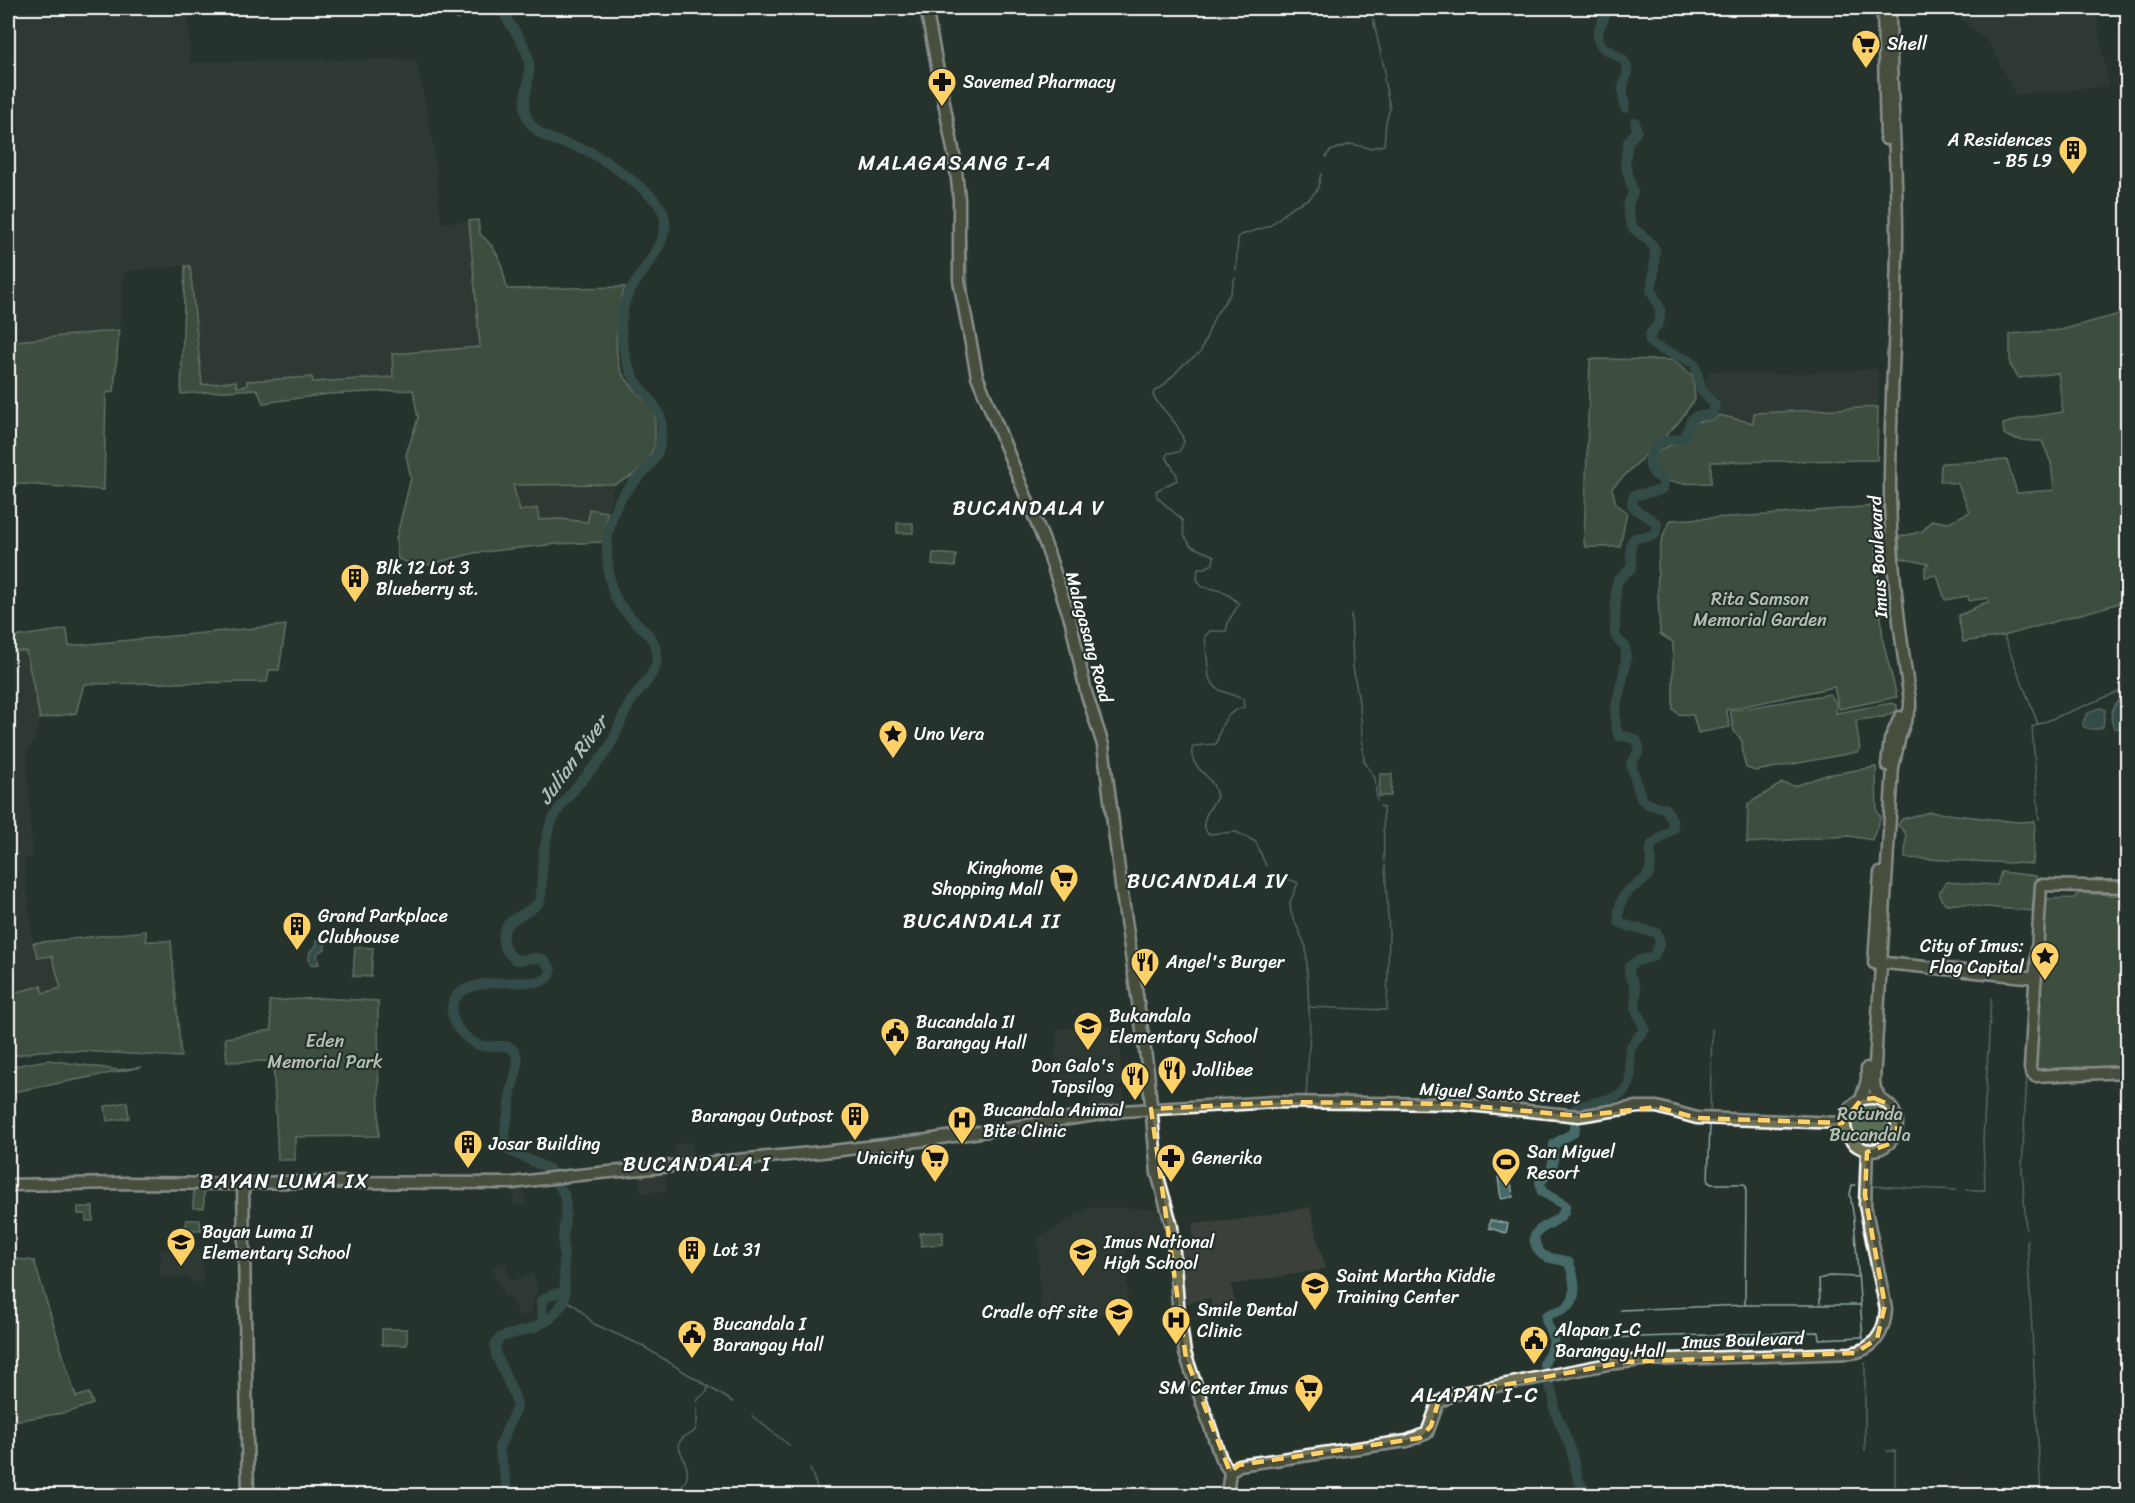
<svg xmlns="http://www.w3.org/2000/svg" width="2135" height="1503" viewBox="0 0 2135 1503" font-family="Sriracha,sans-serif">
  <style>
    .built { fill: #3a403a }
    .green { fill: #5a7054; stroke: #acb8aa; stroke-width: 1.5 }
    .water { fill: #456a68; stroke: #8fa6a4; stroke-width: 1.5 }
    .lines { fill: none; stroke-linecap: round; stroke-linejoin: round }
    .stream { stroke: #8fa6a4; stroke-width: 1.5 }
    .river { stroke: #456a68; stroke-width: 10 }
    .major-casing { stroke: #fff; stroke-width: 15 }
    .major { stroke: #706f52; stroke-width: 10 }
    .marked { fill: none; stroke: #ffd166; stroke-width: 4.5; stroke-dasharray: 12 8; stroke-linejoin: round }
    .labels { text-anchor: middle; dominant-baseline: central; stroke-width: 4.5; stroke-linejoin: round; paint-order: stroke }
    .poi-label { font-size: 18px; fill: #fff; stroke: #26332d; text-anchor: start }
    .street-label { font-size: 18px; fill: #fff; stroke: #26332d }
    .park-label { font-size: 18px; fill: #b5bfb2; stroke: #26332d }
    .water-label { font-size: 20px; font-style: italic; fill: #abbcbb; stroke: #26332d }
    .quarter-label { font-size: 21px; letter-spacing: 1.5px; fill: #fff; stroke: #26332d }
  </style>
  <rect width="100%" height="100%" fill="#26332d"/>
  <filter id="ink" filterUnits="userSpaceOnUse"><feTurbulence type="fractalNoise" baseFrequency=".0167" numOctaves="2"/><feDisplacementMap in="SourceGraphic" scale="12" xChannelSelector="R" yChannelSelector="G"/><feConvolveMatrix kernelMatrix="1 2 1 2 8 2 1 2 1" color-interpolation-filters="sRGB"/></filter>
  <g filter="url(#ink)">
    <!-- built -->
    <path class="built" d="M8,8H189V62L416,59L434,148L441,223L478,220L480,234L493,244L502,265L507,289L625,287L619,303L616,333L619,361L622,374L634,387L656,427L655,444L648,462L632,476L615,484L604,523L603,542L557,544L474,553L420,567L398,559L396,539L411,478L406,455L418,418L413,390L329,394L263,403L257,389L181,394L185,266L124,271L119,330L8,342Z
      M1671,8H1746L1745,14Z
      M1957,8H2100L2098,28L2109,86L2015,95L1991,45L1961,20Z
      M1878,369V407L1755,413L1754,423L1719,415V401L1705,384V379L1710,371L1779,374Z
      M26,650L40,722L34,741L25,756L27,758L32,856L24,859L33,943L38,958L52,955L71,1027L70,1051H38L8,1057V651Z
      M1119,1026L1122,1086L1053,1095L1057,1029Z
      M1123,1089L1127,1106L1090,1112L1088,1093Z
      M692,1142L693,1160L676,1162L675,1144Z
      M665,1171L667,1191L641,1193L638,1174Z
      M515,1188H524L526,1205L514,1207L513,1191Z
      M1091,1207L1157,1209L1167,1231L1168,1244L1126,1247L1128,1308L1075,1320L1041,1322L1038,1237Z
      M1310,1207L1325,1269L1231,1285L1235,1304L1211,1307V1298L1182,1304L1176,1248L1192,1246L1193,1223L1232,1221Z
      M202,1248L203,1282H192L187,1277L160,1276L161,1250Z
      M505,1262L512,1281L533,1274L538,1287L531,1314L519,1318L510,1295L504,1297L492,1266Z"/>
    <!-- green -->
    <path class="green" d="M443,8H465L468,13L457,20Z
      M478,220L480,234C500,251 502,265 507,289L625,287C617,307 611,358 624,376C633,389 645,400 655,412V444L648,462L632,476L615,484L513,485L520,511L537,508L539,520L560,519L588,522L589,509L607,512L603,542L557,544L474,553L420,567L398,559L396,539L411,478L406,455L418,418L413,390L329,394L263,403L257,389L181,394L185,266H190L202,385L236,381L237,387L247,386V381L312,377L313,382L393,377L392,354L480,347L469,221Z
      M2127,312V601L2004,636L1963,642L1958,615C1970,613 1977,604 1988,602V598L1969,601L1968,596L1945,600L1937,575L1925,577V569L1928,564L1900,558L1899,537L1923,531L1932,520L1947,523L1970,512L1958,484L1940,481L1941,465L1943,463L2007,460L2017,493L2054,490L2051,463L2042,441C2030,441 2015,441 2004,434L2003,424L2023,418L2063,412L2058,373L2019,378L2010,365V334L2061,330Z
      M119,330L114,392L106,393L104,490L8,483V342Z
      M1590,359L1673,360L1693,376L1695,399L1678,423L1612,488L1616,504L1627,512L1620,547H1585L1584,541Z
      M1878,407L1877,460L1711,462V483C1698,483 1680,485 1668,481C1663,480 1656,474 1654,469C1646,451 1672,444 1684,442L1690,433L1691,422L1714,420L1719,415L1753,423L1754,413Z
      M1873,506L1883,641L1897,697L1839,709L1834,687L1726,710L1730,727L1698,733L1693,715L1678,714L1673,709V642L1660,634C1659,601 1651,548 1671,520L1767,515Z
      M897,523H913V533H897Z
      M933,553L956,555L955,567L932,565Z
      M286,625L279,670H269L267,682L84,684L76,713L40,719L26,651H8V638L67,629L69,646Z
      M1830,694L1836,703V713L1892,703L1897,705V711L1883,717L1858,720L1856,722L1860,750L1857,752L1756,771L1746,768L1743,756L1742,741L1734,731L1730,711Z
      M1876,767L1877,812L1881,817L1872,840L1849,836L1747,843L1748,804L1782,783L1795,786L1826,775Z
      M1380,774H1392L1391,796H1379Z
      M1930,812L2017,822L2035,821L2033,864L1905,858L1906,834L1898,825L1902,819Z
      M2001,872L2036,876L2032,911L1973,906L1971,904H1946L1941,899L1939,892L1946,882L1997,885Z
      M2080,893L2127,896V1070L2035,1072L2045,899L2074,898Z
      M146,931V941H171L181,1057L63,1050L38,1051L8,1057V977L13,993L41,986L43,993L61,988L52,956L38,958L33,943Z
      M355,947L373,948L371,977L353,976Z
      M320,998L378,1001L379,1136L295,1137V1160H278L273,1061L227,1062L225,1038L272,1030L269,1001Z
      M48,1060L118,1070L142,1067L8,1093V1067Z
      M127,1102L129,1118L107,1121L105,1106Z
      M1848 1124a22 22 0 1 1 44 0a22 22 0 1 1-44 0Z
      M194,1187H204V1208H193Z
      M78,1207H93V1221H86V1214H78Z
      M186,1220H200L201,1230H186Z
      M943,1232V1244L921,1246L920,1233Z
      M8,1258L34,1261L76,1397L89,1393L93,1404L69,1412L8,1422Z
      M382,1329H407V1345H382Z"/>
    <!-- water -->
    <path class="water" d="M2127,695V729L2114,728C2107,715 2114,701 2127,695Z
      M2101,708L2105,710L2103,727C2097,730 2088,730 2083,726C2083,715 2091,710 2101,708Z
      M321,940L325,944V949L319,952L317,956L319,964L311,965L309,960L310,951L317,945L316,941Z
      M1510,1175L1513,1197L1501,1199L1498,1177Z
      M1490,1220L1508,1224L1506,1233L1489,1228Z"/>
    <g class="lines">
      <!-- stream -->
      <path class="stream" d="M932,8L933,18
        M1371,8V9
        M1326,157L1330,151L1351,144L1370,148L1384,145L1386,122L1390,108L1384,80L1385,72L1373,19
        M964,208L969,304
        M1236,270L1238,238L1241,235L1270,226L1292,207L1310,198L1317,190L1321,174
        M1235,278L1230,294L1215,316L1200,353L1184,364L1164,385L1154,392L1153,396C1165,414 1178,420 1184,442L1179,452L1168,453L1166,457L1177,475V480L1156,491L1157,497L1182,520L1184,535L1191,546L1214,556L1213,564L1205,568H1198L1197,579L1202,587C1219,589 1227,592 1239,604L1229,620L1226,631H1210L1205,636L1209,678L1217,689L1243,699L1244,707C1223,713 1222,726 1216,744L1193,746C1187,763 1204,771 1212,783C1215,787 1216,792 1217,797C1210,809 1198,821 1208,834L1236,832L1256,842L1266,866
        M1351,614L1353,667L1360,708L1364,761L1375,778L1377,800
        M2004,636L2038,724
        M1380,806L1383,807L1384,861
        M2039,819L2032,727L2128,688
        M1270,874C1279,881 1289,877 1298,883L1290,902L1291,913L1306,947L1310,1031L1306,1098
        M1142,980L1147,1019
        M1309,1007L1387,1010L1389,933L1385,865
        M1148,1025L1152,1042
        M1710,1114L1712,1029
        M1710,1124L1708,1182L1712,1184H1744L1746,1186L1745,1304
        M1855,1185H1852L1850,1194L1854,1219L1863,1339
        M1873,1186L1956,1190
        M1966,1190H1985L1983,1140L1991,998
        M2026,1229L2022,1168L2027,1074
        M2027,1240L2041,1496
        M564,1299L577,1307L594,1324L641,1345L733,1402
        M1820,1303L1819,1279L1829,1276L1858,1277
        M1620,1310L1745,1305H1861
        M1185,1312L1187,1321
        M1188,1328L1191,1354
        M1603,1338L1818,1332L1819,1339L1862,1337
        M697,1402L699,1398L707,1392L708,1386
        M752,1416L789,1445
        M1865,1450V1363
        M1887,1451H1895V1496
        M810,1468L820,1496
        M673,1496C676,1488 683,1486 686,1480C691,1469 681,1455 678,1445C687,1425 699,1446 697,1409"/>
      <!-- river -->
      <path class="river" d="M501,8C509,27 527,42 529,63C532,87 514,108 535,129C550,143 570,143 588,151C605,160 656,194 663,212C675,240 636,275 626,299C623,308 621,318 621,327C622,348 627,370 640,387C657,409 666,413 660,444C657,462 643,472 631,485C611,506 604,537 608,565C609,576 611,590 616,599C627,622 664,634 656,664C652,679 638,690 630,703C621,717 617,735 608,749C592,773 568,791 554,817C545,834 543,855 542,873C541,881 543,894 539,902C529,916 506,915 503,936C502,947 507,953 516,960L538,958L544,960L551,969L550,976L540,982C515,984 443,974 453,1018C456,1030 470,1043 482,1046C493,1048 514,1040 517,1057C519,1066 515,1076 513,1084C510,1093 510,1102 509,1111C506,1125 501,1138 510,1151L549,1169L564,1194L566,1206L563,1240L565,1296L563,1303L550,1319L533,1328L501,1337L495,1344L496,1355L515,1397L517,1406L499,1448L508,1491L507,1496
        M1608,8C1606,16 1599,25 1598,34C1596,54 1622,50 1627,67C1629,75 1623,81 1623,89C1623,95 1624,102 1625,108
        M543,1323L541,1301L552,1294L565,1292
        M1544,1364C1546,1357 1552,1352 1553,1345C1556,1335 1545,1327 1546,1316C1552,1312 1558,1312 1564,1309C1580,1300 1574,1276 1569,1263C1560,1257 1545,1261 1539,1251C1520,1222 1567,1228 1565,1205L1542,1192L1540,1182C1558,1164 1551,1168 1554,1144L1573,1133L1575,1129L1576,1109C1590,1100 1607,1103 1620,1094C1639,1082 1625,1063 1631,1047C1634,1040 1641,1035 1645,1029L1635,1008L1636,993L1634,984L1629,974V967L1635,962L1654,956L1660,942L1657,933C1645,929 1629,928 1619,922C1618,909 1620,896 1632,888C1638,883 1646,881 1649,873C1653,864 1649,853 1652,844L1673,829L1672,819L1665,808C1656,806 1647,806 1641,798L1631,764C1635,754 1643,754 1636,740L1629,737L1619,736C1606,707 1631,676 1625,646L1617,639L1615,634L1616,587L1618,580L1632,567C1632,560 1630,553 1631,546C1632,532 1646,540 1655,534L1657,524C1649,514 1623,510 1635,495L1658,491L1663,488L1664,481C1660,478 1654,475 1652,471C1646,461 1653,445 1664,441C1671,439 1677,440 1684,438L1692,419L1697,416L1712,415L1715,405L1701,389L1695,364C1683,355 1655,351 1650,341V335L1658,324L1660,317V309L1651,290L1654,271L1655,249L1649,241L1633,228L1629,218L1628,205L1633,192L1625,163L1628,142L1637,131L1635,122
        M1549,1384L1554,1397V1409L1571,1449L1578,1480L1584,1489L1592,1496"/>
      <!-- major casing -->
      <g class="major-casing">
        <path id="major" d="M926,8L955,160L959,199V280L977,376L1046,546L1071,622L1086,692L1103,745L1122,893L1148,1071L1157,1173L1172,1227L1178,1304L1185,1353L1221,1459L1230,1472L1228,1486L1232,1496
          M1883,8L1886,139
          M1887,765L1890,740L1900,717
          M2128,887L2041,885L2030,1068L2031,1072L2035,1076L2128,1072
          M1875,962L2036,978
          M1874,963L1880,873
          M1845 1124a26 26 0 1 1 52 0a26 26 0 1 1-52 0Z
          M1861,1100L1867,1080V1068
          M1881,1100L1875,1089L1874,1081L1893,767L1900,736L1910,708V700C1899,628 1890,557 1890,484C1890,401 1897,317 1897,234C1897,159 1890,83 1890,8
          M243,1184L248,1496
          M8,1185L124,1183L243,1184L282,1182L512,1183L568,1176L832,1151L927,1140L1122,1111L1274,1102L1459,1104L1579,1116L1637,1107H1657L1697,1118L1844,1123
          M1230,1472L1239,1465L1407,1441L1427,1433L1438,1403L1451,1395L1608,1364L1641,1360L1851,1353C1874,1350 1885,1332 1886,1309L1865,1205L1867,1151"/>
      </g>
      <!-- major -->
      <use href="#major" class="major"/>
    </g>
  </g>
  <!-- marked area -->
  <path d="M0 0H2135V1503H0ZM1874,1098L1888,1104L1897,1118V1130L1889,1144L1867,1152L1865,1195L1885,1305L1877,1339L1855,1353L1625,1362L1451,1395L1438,1403L1431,1426L1420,1438L1239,1465L1230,1472L1186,1358L1151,1109L1286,1102L1452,1104L1579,1116L1657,1107L1697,1118L1842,1123L1861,1100Z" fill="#26332d" fill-opacity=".55" fill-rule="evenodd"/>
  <path class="marked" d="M1874,1098L1888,1104L1897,1118V1130L1889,1144L1867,1152L1865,1195L1885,1305L1877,1339L1855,1353L1625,1362L1451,1395L1438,1403L1431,1426L1420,1438L1239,1465L1230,1472L1186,1358L1151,1109L1286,1102L1452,1104L1579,1116L1657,1107L1697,1118L1842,1123L1861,1100Z"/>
  <!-- icons -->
  <defs>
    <g id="supermarket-pin" transform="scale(1.5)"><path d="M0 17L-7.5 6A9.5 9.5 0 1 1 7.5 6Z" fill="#ffd166" stroke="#26332d"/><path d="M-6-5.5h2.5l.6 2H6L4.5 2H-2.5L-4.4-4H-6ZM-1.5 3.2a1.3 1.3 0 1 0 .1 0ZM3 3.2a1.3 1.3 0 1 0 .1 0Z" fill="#111"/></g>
    <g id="pharmacy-pin" transform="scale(1.5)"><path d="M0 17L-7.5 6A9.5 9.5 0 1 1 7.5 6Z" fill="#ffd166" stroke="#26332d"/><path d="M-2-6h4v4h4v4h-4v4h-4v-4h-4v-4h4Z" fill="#111"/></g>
    <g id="building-pin" transform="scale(1.5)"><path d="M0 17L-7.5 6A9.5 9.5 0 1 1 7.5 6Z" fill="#ffd166" stroke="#26332d"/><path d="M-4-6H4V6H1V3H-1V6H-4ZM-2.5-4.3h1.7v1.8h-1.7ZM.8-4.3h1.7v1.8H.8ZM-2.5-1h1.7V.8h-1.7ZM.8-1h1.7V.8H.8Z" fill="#111"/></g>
    <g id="sight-pin" transform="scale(1.5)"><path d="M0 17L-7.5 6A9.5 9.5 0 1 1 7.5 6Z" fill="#ffd166" stroke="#26332d"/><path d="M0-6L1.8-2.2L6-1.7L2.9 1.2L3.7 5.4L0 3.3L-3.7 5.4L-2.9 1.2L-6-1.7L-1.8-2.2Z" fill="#111"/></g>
    <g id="restaurant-pin" transform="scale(1.5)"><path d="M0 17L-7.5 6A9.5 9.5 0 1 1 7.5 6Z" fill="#ffd166" stroke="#26332d"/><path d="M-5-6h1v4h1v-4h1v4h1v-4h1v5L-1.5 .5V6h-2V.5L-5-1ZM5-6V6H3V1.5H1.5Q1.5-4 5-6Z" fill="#111"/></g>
    <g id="school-pin" transform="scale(1.5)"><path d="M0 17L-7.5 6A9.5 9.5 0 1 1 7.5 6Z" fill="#ffd166" stroke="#26332d"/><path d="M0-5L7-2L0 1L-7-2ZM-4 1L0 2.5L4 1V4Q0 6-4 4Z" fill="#111"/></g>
    <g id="civic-pin" transform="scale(1.5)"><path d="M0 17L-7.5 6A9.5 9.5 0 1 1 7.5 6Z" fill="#ffd166" stroke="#26332d"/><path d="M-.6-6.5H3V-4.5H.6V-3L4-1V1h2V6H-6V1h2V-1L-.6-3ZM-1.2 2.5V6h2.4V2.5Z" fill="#111"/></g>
    <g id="hospital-pin" transform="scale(1.5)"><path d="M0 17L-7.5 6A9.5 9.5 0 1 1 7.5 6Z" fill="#ffd166" stroke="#26332d"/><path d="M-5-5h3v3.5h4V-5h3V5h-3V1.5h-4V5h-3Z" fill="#111"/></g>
    <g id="stadium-pin" transform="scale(1.5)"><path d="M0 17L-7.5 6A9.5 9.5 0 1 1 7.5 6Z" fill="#ffd166" stroke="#26332d"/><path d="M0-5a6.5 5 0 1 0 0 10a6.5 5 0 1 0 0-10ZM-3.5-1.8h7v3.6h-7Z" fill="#111"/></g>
  </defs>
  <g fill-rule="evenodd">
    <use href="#supermarket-pin" x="1866" y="44"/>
    <use href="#pharmacy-pin" x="942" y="82"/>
    <use href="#building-pin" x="2073" y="150"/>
    <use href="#building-pin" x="355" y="578"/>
    <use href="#sight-pin" x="893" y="734"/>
    <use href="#supermarket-pin" x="1064" y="878"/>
    <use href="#building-pin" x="297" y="926"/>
    <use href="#sight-pin" x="2045" y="956"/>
    <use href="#restaurant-pin" x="1145" y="962"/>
    <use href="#school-pin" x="1088" y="1026"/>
    <use href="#civic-pin" x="895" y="1032"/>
    <use href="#restaurant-pin" x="1172" y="1070"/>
    <use href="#restaurant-pin" x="1135" y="1076"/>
    <use href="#building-pin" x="855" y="1116"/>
    <use href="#hospital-pin" x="962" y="1120"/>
    <use href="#building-pin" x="468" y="1144"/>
    <use href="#supermarket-pin" x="935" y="1158"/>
    <use href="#pharmacy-pin" x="1171" y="1158"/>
    <use href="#stadium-pin" x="1506" y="1162"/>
    <use href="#school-pin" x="181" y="1242"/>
    <use href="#building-pin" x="692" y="1250"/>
    <use href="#school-pin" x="1083" y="1252"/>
    <use href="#school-pin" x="1315" y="1286"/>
    <use href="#school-pin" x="1119" y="1312"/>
    <use href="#hospital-pin" x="1176" y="1320"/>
    <use href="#civic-pin" x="692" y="1334"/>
    <use href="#civic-pin" x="1534" y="1340"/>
    <use href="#supermarket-pin" x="1309" y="1388"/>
  </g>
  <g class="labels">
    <!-- poi labels -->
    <g class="poi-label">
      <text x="1887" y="44">Shell</text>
      <text x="963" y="82">Savemed Pharmacy</text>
      <text x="2052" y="140" text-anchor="end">A Residences<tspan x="2052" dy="21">- B5 L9</tspan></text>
      <text x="376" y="568">Blk 12 Lot 3<tspan x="376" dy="21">Blueberry st.</tspan></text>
      <text x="914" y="734">Uno Vera</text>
      <text x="1043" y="868" text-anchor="end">Kinghome<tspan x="1043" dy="21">Shopping Mall</tspan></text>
      <text x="318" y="916">Grand Parkplace<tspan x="318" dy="21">Clubhouse</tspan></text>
      <text x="2024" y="946" text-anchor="end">City of Imus:<tspan x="2024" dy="21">Flag Capital</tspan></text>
      <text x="1166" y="962">Angel's Burger</text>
      <text x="1109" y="1016">Bukandala<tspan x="1109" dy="21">Elementary School</tspan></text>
      <text x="916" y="1022">Bucandala II<tspan x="916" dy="21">Barangay Hall</tspan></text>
      <text x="1114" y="1066" text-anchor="end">Don Galo's<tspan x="1114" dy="21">Tapsilog</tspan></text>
      <text x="1193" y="1070">Jollibee</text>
      <text x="983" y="1110">Bucandala Animal<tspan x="983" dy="21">Bite Clinic</tspan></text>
      <text x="834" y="1116" text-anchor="end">Barangay Outpost</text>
      <text x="489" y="1144">Josar Building</text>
      <text x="1527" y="1152">San Miguel<tspan x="1527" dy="21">Resort</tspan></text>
      <text x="914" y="1158" text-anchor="end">Unicity</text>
      <text x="1192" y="1158">Generika</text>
      <text x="202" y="1232">Bayan Luma II<tspan x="202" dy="21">Elementary School</tspan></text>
      <text x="1104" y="1242">Imus National<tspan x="1104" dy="21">High School</tspan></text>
      <text x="713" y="1250">Lot 31</text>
      <text x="1336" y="1276">Saint Martha Kiddie<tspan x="1336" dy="21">Training Center</tspan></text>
      <text x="1197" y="1310">Smile Dental<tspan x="1197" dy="21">Clinic</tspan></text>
      <text x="1098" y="1312" text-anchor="end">Cradle off site</text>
      <text x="713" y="1324">Bucandala I<tspan x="713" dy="21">Barangay Hall</tspan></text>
      <text x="1555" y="1330">Alapan I-C<tspan x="1555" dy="21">Barangay Hall</tspan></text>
      <text x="1288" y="1388" text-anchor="end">SM Center Imus</text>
    </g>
    <!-- street labels -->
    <g class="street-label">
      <text transform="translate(1878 557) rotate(-93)">Imus Boulevard</text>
      <text transform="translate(1089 637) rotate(75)">Malagasang Road</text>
      <text transform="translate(1500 1093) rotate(3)">Miguel Santo Street</text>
      <text transform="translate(1743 1340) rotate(-2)">Imus Boulevard</text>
    </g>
    <!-- park labels -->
    <g class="park-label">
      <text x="1760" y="599">Rita Samson<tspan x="1760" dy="21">Memorial Garden</tspan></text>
      <text x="325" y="1041">Eden<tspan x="325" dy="21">Memorial Park</tspan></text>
      <text x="1870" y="1114">Rotunda<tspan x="1870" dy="21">Bucandala</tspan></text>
    </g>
    <!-- water labels -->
    <g class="water-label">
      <text transform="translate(573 760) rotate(-54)">Julian River</text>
    </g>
    <!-- quarter labels -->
    <g class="quarter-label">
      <text x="955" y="163">MALAGASANG I-A</text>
      <text x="1029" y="508">BUCANDALA V</text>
      <text x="1208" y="881">BUCANDALA IV</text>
      <text x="982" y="921">BUCANDALA II</text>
      <text x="697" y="1164">BUCANDALA I</text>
      <text x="285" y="1181">BAYAN LUMA IX</text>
      <text x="1475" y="1395">ALAPAN I-C</text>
    </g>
  </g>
  <!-- margin -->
  <rect width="2135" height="1503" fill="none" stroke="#26332d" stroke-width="30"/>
  <rect x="15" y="15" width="2105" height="1473" fill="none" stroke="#fff" stroke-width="2" filter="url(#ink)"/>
</svg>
